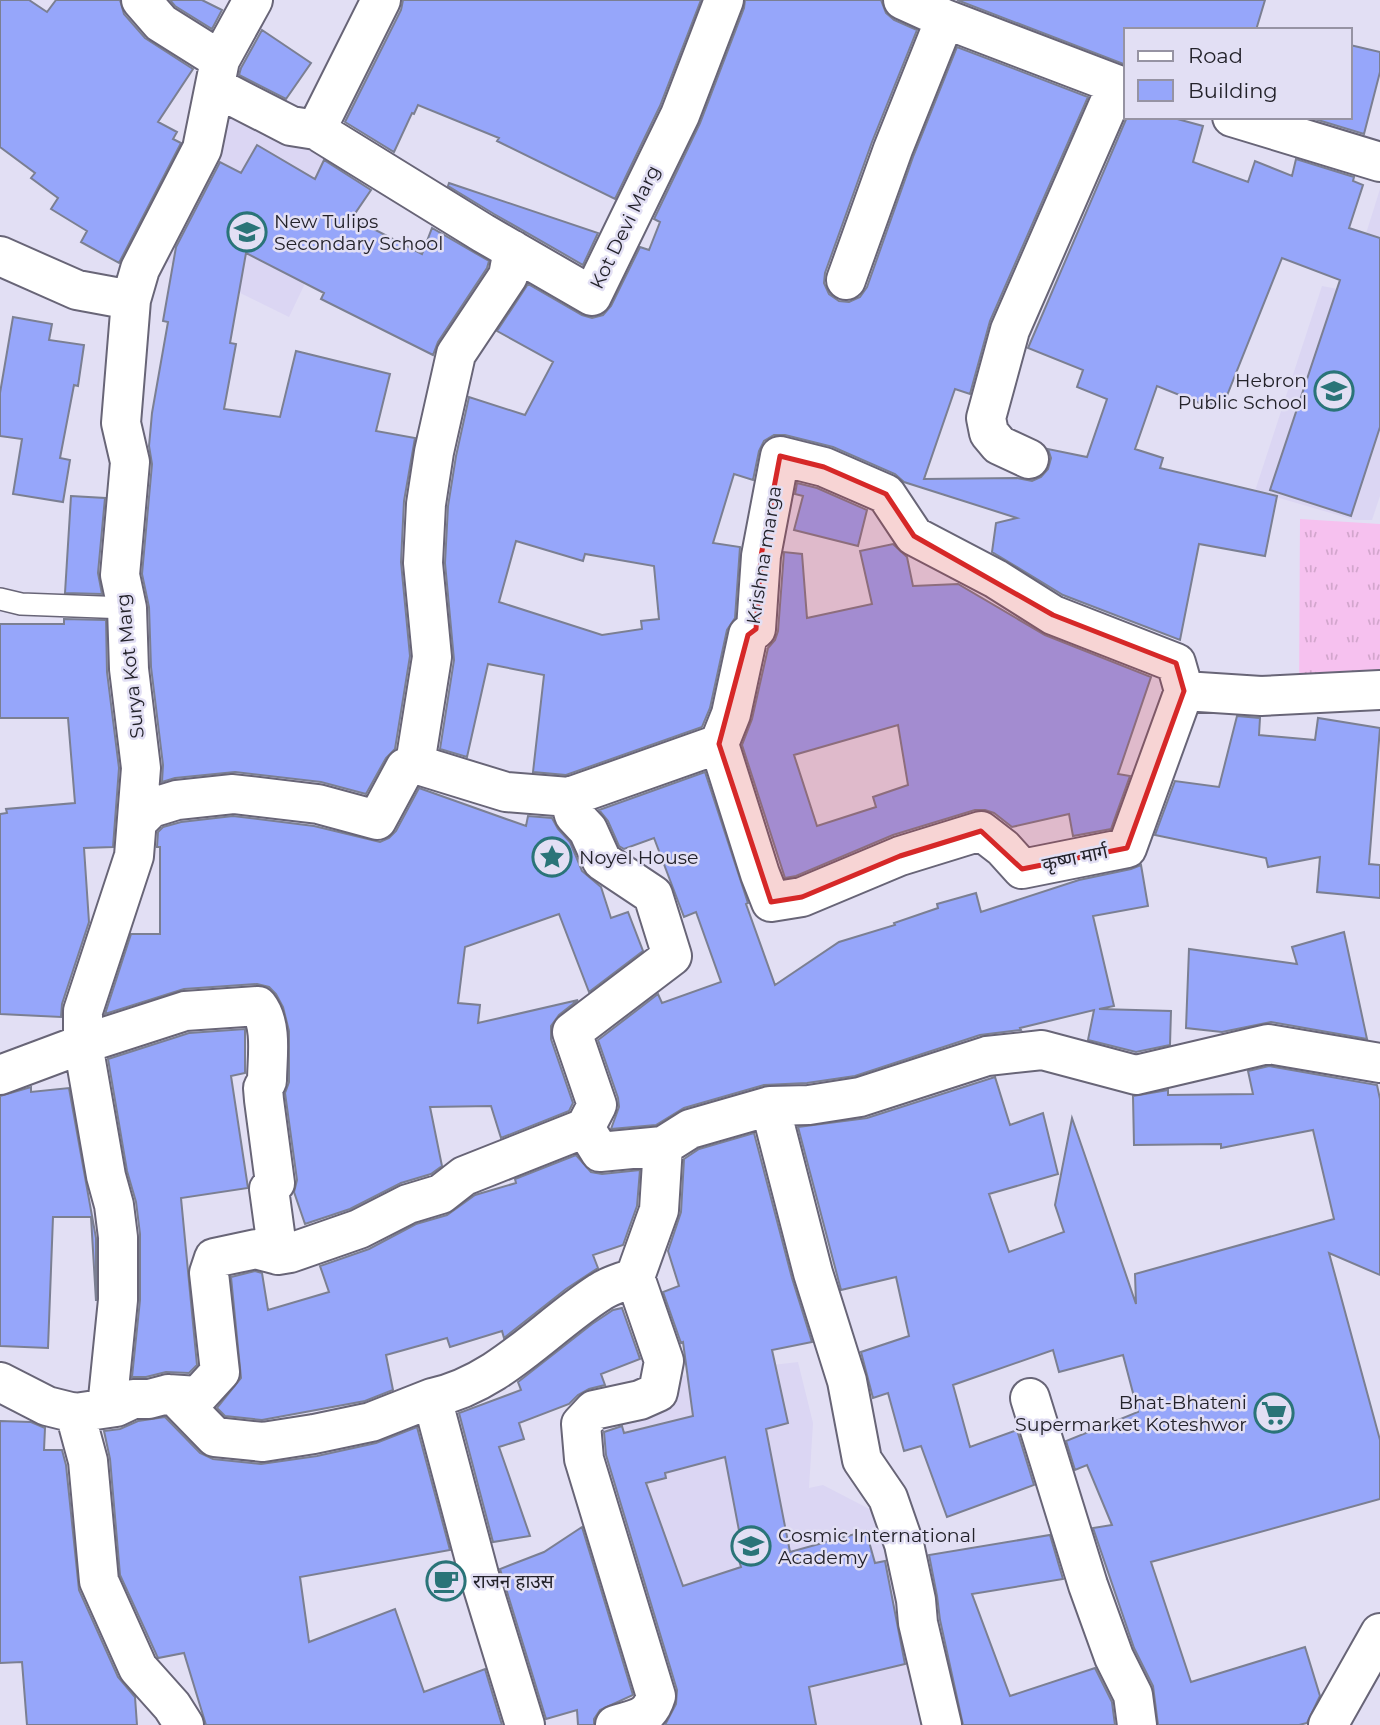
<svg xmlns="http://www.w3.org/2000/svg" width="1380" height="1725" viewBox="0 0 1380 1725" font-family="Montserrat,'Noto Sans Devanagari',sans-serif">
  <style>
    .built { fill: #dbd6f3 }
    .grass { fill: url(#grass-tufts) }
    .building { fill: #96a6fa; stroke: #7b7f92; stroke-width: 2; fill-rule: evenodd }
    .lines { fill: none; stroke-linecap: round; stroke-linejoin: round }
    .service-casing { stroke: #686577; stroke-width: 24 }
    .minor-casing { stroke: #686577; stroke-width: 42 }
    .service { stroke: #fff; stroke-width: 21 }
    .minor { stroke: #fff; stroke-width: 38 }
    .marked { fill: #d62828; fill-opacity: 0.2; stroke: #d62828; stroke-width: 5; stroke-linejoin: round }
    .labels { text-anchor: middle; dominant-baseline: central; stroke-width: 5; stroke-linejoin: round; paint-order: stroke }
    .poi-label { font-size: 19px; fill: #23222a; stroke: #e2dff4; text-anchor: start }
    .street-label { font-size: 19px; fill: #23222a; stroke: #e2dff4 }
  </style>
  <defs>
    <pattern id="grass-tufts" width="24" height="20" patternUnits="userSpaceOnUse" patternTransform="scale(1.75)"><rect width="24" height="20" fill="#f6c1ef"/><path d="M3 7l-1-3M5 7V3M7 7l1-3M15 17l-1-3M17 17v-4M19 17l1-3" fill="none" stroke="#d3a6cd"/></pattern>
  </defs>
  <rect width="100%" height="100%" fill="#e2dff4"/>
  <!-- built -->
  <path class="built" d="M230,106L327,159L309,192L340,210L289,317L232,289L194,275L151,254Z
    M1380,189V496L1372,520H1355L1255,491L1322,286L1348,291Z
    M798,1362L813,1423L809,1488L823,1485L879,1514L930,1725H725L670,1718L648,1640L577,1414L656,1379Z"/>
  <!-- grass -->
  <path class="grass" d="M1300,519L1380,524V690L1299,694Z"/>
  <!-- building -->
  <path class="building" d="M0,0H29L47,12L56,0H120L124,14L145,38L193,69L158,122L177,132L173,139L181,143L119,263L81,242L87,231L51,209L58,198L31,178L35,173L0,147Z
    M170,0H202L222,10L212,29L175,6Z
    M403,0H701L660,106L615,199L497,141L499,138L418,105L414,114L412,113L394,152L345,122L401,10Z
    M745,0H881L886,13L894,20L917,30L872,142L825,273L824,283L829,294L839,301L849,302L860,297L867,287L913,157L957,47L1088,97L990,321L970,394L955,389L924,479L1017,478L1032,481L1041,477L1048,469L1051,458L1048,449L1087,457L1107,399L1077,387L1083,370L1028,348L1127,117H1170L1203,126L1193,162L1248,182L1255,161L1292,176L1296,159L1354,177L1353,181L1363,185L1349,228L1380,238V427L1351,516L1270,490L1340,280L1282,258L1222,408L1204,401L1202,404L1157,386L1135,449L1163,458L1160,468L1277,496L1265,556L1199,544L1180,640L1063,595L992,552L996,523L1017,518L904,482L895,474L833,447L785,435H774L764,441L759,451L753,480L734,474L713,543L740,547L735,618L727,630L710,708L702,727L566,775L533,772L544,675L488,664L467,757L440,749L454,660L445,563L448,506L456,456L469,397L525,415L553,362L497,331L528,284L582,315L592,318L603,315L611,306L640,247L649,250L660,222L654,219L700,123L744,8ZM516,541L583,561L585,554L654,566L659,619L641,621L642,629L602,635L499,602Z
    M957,0H1265L1256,30H1126V65Z
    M262,30L311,63L286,99L239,75L241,68Z
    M1350,45L1380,52V72L1364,134L1308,117H1350Z
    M257,145L315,179L324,160L371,190L352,218L422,254L432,228L489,261L487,268L438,342L433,355L321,299L324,293L246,253L230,343L236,344L224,409L280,417L296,351L390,374L376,431L415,438L404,501L401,562L410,656L395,749L386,758L366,794L321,782L235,772L175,778L162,782L163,765L151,667L149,607L142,574L152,464L149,446L152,413L168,322L163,321L176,247L220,162L241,173Z
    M449,183L598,233L583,265L494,214L448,186Z
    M13,317L52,324L49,340L84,345L78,386L74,385L60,458L70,460L63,502L13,494L22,439L0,436V393Z
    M797,483L817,488L867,510L858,546L794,530L803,496L795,494Z
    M71,496L105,498L98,573L102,594L65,593Z
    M893,544L907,557L913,586L958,584L1045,635L1151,677L1118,774L1130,776L1111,829L1073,836L1069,814L1012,827L994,813L985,810H975L893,835L796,876L785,878L742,745L752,719L768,648L775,640L778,631L784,552L802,554L807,618L872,604L860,551ZM898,725L908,785L873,797L876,807L817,826L794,755Z
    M64,619L106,620L107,672L119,768L113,847L84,848L89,922L62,1004L61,1017L0,1014V814L7,813L6,809L75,803L68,718H0V624H64Z
    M1237,716L1260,718L1259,735L1315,740L1318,718L1380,728L1369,864L1380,865V898L1317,892L1320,857L1268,867L1266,858L1155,835L1175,781L1219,787Z
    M705,772L748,903L746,904L775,985L839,942L895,925L894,923L938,908L937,904L976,893L981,912L1079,880L1131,869L1141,865L1148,906L1093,916L1114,1006L1099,1009L1171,1011L1170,1045L1136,1052L1088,1040L1094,1010L1020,1028L1021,1030L980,1035L855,1076L807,1083L764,1085L684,1108L656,1125L611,1129L619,1107L618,1098L598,1040L658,994L662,1003L721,982L696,912L684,917L654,838L624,849L619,846L608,821L599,810Z
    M419,788L526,826L528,816L552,818L558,829L570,842L582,871L601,887L611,918L628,912L643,951L589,992L559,914L465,947L458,1003L480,1005L478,1023L578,1000L559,1015L551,1026V1039L573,1103L569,1111L501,1138L491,1106L430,1107L442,1166L431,1174L401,1183L350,1209L305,1224L294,1192L297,1180L285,1093L289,1082V1031L283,1007L276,994L269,987L257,984L184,989L105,1014L131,934H160V847H157L158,832L163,827L181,822L233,816L314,826L380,842L389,838L396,831Z
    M1344,932L1367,1039L1271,1022L1222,1032L1186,1028L1189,949L1297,964L1292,947Z
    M245,1029V1073L231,1076L248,1188L181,1198L197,1365L189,1373L166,1372L146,1377H132L140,1300V1234L136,1202L127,1171L108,1059L189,1033Z
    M1269,1066L1377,1085L1380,1099V1275L1329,1253L1380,1440V1499L1151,1562L1191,1682L1305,1647L1320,1696L1307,1723L1299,1725H1158L1153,1686L1134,1648L1093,1528L1112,1525L1087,1465L1075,1470L1066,1441L1138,1412L1123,1355L1059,1372L1053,1350L953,1385L970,1447L1017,1430L1034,1485L947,1517L921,1446L904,1451L888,1393L873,1398L861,1352L909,1336L896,1277L841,1290L798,1127L867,1118L995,1077L1010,1125L1043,1113L1058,1174L989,1194L1009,1252L1064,1232L1055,1205L1072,1118L1136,1304L1135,1274L1334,1219L1313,1130L1221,1148V1144L1134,1145L1133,1096L1168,1090V1095L1253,1094L1248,1071Z
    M31,1087V1092L69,1088L96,1238V1301L91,1217H53L48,1348L0,1346V1096Z
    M754,1133L792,1278L812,1342L772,1350L788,1423L766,1429L790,1552L866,1531L875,1563L885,1561L905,1664L809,1687L816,1725H665L676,1704L677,1690L606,1455L604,1432L622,1426L624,1433L693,1416L683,1342L681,1343L663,1292L679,1286L668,1251L681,1212L684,1159L699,1149ZM725,1457L741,1541L734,1543L741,1567L683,1586L646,1483L666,1478L665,1473Z
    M576,1155L591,1172L602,1174L640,1170L637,1206L623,1245L593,1255L598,1268L566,1289L504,1338L502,1331L450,1347L447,1338L386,1355L393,1390L365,1401L262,1420L225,1416L217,1408L241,1378L231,1277L255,1271L262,1273L268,1310L329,1292L320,1266L369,1249L416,1224L447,1215L475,1195L516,1183L515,1179Z
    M622,1308L640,1359L601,1374L605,1385L589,1389L578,1395L569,1404L519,1423L524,1439L499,1447L530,1536L493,1542L459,1413L521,1390L518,1382L592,1324L613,1310Z
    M165,1417L200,1453L213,1459L261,1464L317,1456L376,1443L417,1427L450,1550L300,1577L309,1642L395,1609L424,1692L485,1669L502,1725H206L184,1653L158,1658L157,1656L120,1575L110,1459L104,1431L120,1429L138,1421Z
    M0,1421L31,1422L45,1428L44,1450H62L66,1465L79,1590L118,1677L135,1697L137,1725H27L22,1662L0,1663Z
    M582,1527L633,1695L600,1710L594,1719V1725H578L577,1710L546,1719L500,1569L544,1552Z
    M1050,1535L1063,1579L972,1594L1010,1696L1095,1668L1112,1702L1115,1725H963L940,1620L937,1596L929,1555Z"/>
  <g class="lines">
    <!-- service casing -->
    <g class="service-casing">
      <path id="service" d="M0,599L21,604L127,608"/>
    </g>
    <!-- minor casing -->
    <g class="minor-casing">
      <path id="minor" d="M141,0L161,23L220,60
        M381,0L316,130L483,233L592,296L680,115L724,0
        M903,0L945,19L1126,88
        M215,87L291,126L316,130
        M1232,117L1380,162
        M513,250L508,276L456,354L434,452L426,504L423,563L432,657L415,764L506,792L569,797L719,744L731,714L748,635L756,629L761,556L780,456L824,467L886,494L914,536L996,579L1053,615L1176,663L1184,691
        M0,256L77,290L131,300
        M846,280L893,149L945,19
        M1029,459L999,445L989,433L986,418L1010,330L1117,85
        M719,744L760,874L771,902L802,897L900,856L981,831L1003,848L1022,869L1127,848L1184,691L1261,696L1380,690
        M569,797L574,815L588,830L602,861L653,895L672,956L572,1032L597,1105L585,1128
        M137,822L151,808L177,800L233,794L318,804L377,820L405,768L415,764
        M0,1075L83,1044V1011L134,856L141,768L129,669L127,608L120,575L130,462L121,423L131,300L140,269L202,149L220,60L253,0
        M770,1106L813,1273L847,1381L862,1460L888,1498L904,1544L916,1600L918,1623L942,1725
        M0,1382L47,1406L75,1413L116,1407L133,1399H149L168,1394L198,1396L220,1372L209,1273L214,1258L256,1249L278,1255L290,1253L359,1229L408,1204L441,1194L464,1176L585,1128L600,1152L663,1146L690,1129L770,1106L809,1105L860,1097L987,1056L1042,1050L1136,1075L1268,1044L1380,1063
        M168,1394L178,1399L215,1437L263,1442L314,1434L371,1422L432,1398
        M1030,1398L1088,1585L1114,1657L1133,1695L1137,1725
        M107,1408L118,1300V1237L114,1205L106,1176L83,1044L185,1011L258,1006C273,1025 267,1059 267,1081L263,1088L264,1100L275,1183L269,1189L278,1255
        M75,1413L88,1461L99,1581L138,1668L172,1706L184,1725
        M525,1725L479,1575L432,1398C500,1383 544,1328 600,1292C610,1285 624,1282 635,1277L659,1210L663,1146
        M615,1725C637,1718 649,1719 656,1696L584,1459L581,1424L594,1410L640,1400L658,1392L664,1361L635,1277
        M1328,1725L1380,1633"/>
    </g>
    <!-- service -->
    <use href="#service" class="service"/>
    <!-- minor -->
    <use href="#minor" class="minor"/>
  </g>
  <!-- marked area -->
  <path class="marked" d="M780,456L824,467L886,494L914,536L1053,615L1176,663L1184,691L1127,848L1022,869L981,831L900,856L802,897L771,902L719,744L748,635L756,629L761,556Z"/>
  <!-- icons -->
  <defs>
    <g id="school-ring" transform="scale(2.0125)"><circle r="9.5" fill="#e2dff4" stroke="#2a7478" stroke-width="1.5"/><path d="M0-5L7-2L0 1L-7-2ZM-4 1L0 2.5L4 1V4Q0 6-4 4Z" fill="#2a7478"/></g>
    <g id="sight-ring" transform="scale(2.0125)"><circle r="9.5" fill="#e2dff4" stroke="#2a7478" stroke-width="1.5"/><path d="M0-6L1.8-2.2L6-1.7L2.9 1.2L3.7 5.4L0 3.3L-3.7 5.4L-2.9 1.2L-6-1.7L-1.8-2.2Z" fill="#2a7478"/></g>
    <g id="supermarket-ring" transform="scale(2.0125)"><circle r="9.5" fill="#e2dff4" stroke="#2a7478" stroke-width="1.5"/><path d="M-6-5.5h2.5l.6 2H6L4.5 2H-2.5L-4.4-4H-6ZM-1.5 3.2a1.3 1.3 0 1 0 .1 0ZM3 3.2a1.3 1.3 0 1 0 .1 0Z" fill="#2a7478"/></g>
    <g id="cafe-ring" transform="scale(2.0125)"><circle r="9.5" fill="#e2dff4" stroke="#2a7478" stroke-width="1.5"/><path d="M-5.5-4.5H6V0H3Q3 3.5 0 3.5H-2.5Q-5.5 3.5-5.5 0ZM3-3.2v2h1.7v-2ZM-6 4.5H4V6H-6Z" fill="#2a7478"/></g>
  </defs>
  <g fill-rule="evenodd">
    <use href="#school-ring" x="247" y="232"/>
    <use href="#school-ring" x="1334" y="391"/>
    <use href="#sight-ring" x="552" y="857"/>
    <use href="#supermarket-ring" x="1274" y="1413"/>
    <use href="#school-ring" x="751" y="1546"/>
    <use href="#cafe-ring" x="446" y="1581"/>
  </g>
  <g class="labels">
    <!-- poi labels -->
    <g class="poi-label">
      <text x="274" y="221">New Tulips<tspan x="274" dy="22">Secondary School</tspan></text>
      <text x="1307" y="380" text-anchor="end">Hebron<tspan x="1307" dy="22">Public School</tspan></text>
      <text x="579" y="857">Noyel House</text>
      <text x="1247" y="1402" text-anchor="end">Bhat-Bhateni<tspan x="1247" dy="22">Supermarket Koteshwor</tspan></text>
      <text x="778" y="1535">Cosmic International<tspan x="778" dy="22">Academy</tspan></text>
      <text x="473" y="1581">राजन हाउस</text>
    </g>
    <!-- street labels -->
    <g class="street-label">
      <text transform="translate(625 227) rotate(-64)">Kot Devi Marg</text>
      <text transform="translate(764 555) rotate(-81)">Krishna marga</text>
      <text transform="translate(130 666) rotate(-96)">Surya Kot Marg</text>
      <text transform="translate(1075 858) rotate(-12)">कृष्ण मार्ग</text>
    </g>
  </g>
  <!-- legend -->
  <rect x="1124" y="28" width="228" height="91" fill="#e2dff4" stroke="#9693a3" stroke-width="2"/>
  <rect x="1138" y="51" width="35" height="10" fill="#ffffff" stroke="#9693a3" stroke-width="2"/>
  <text x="1188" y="63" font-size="21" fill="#23222a">Road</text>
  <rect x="1138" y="80" width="35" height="21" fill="#96a6fa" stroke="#9693a3" stroke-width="2"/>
  <text x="1188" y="98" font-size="21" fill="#23222a">Building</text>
</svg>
